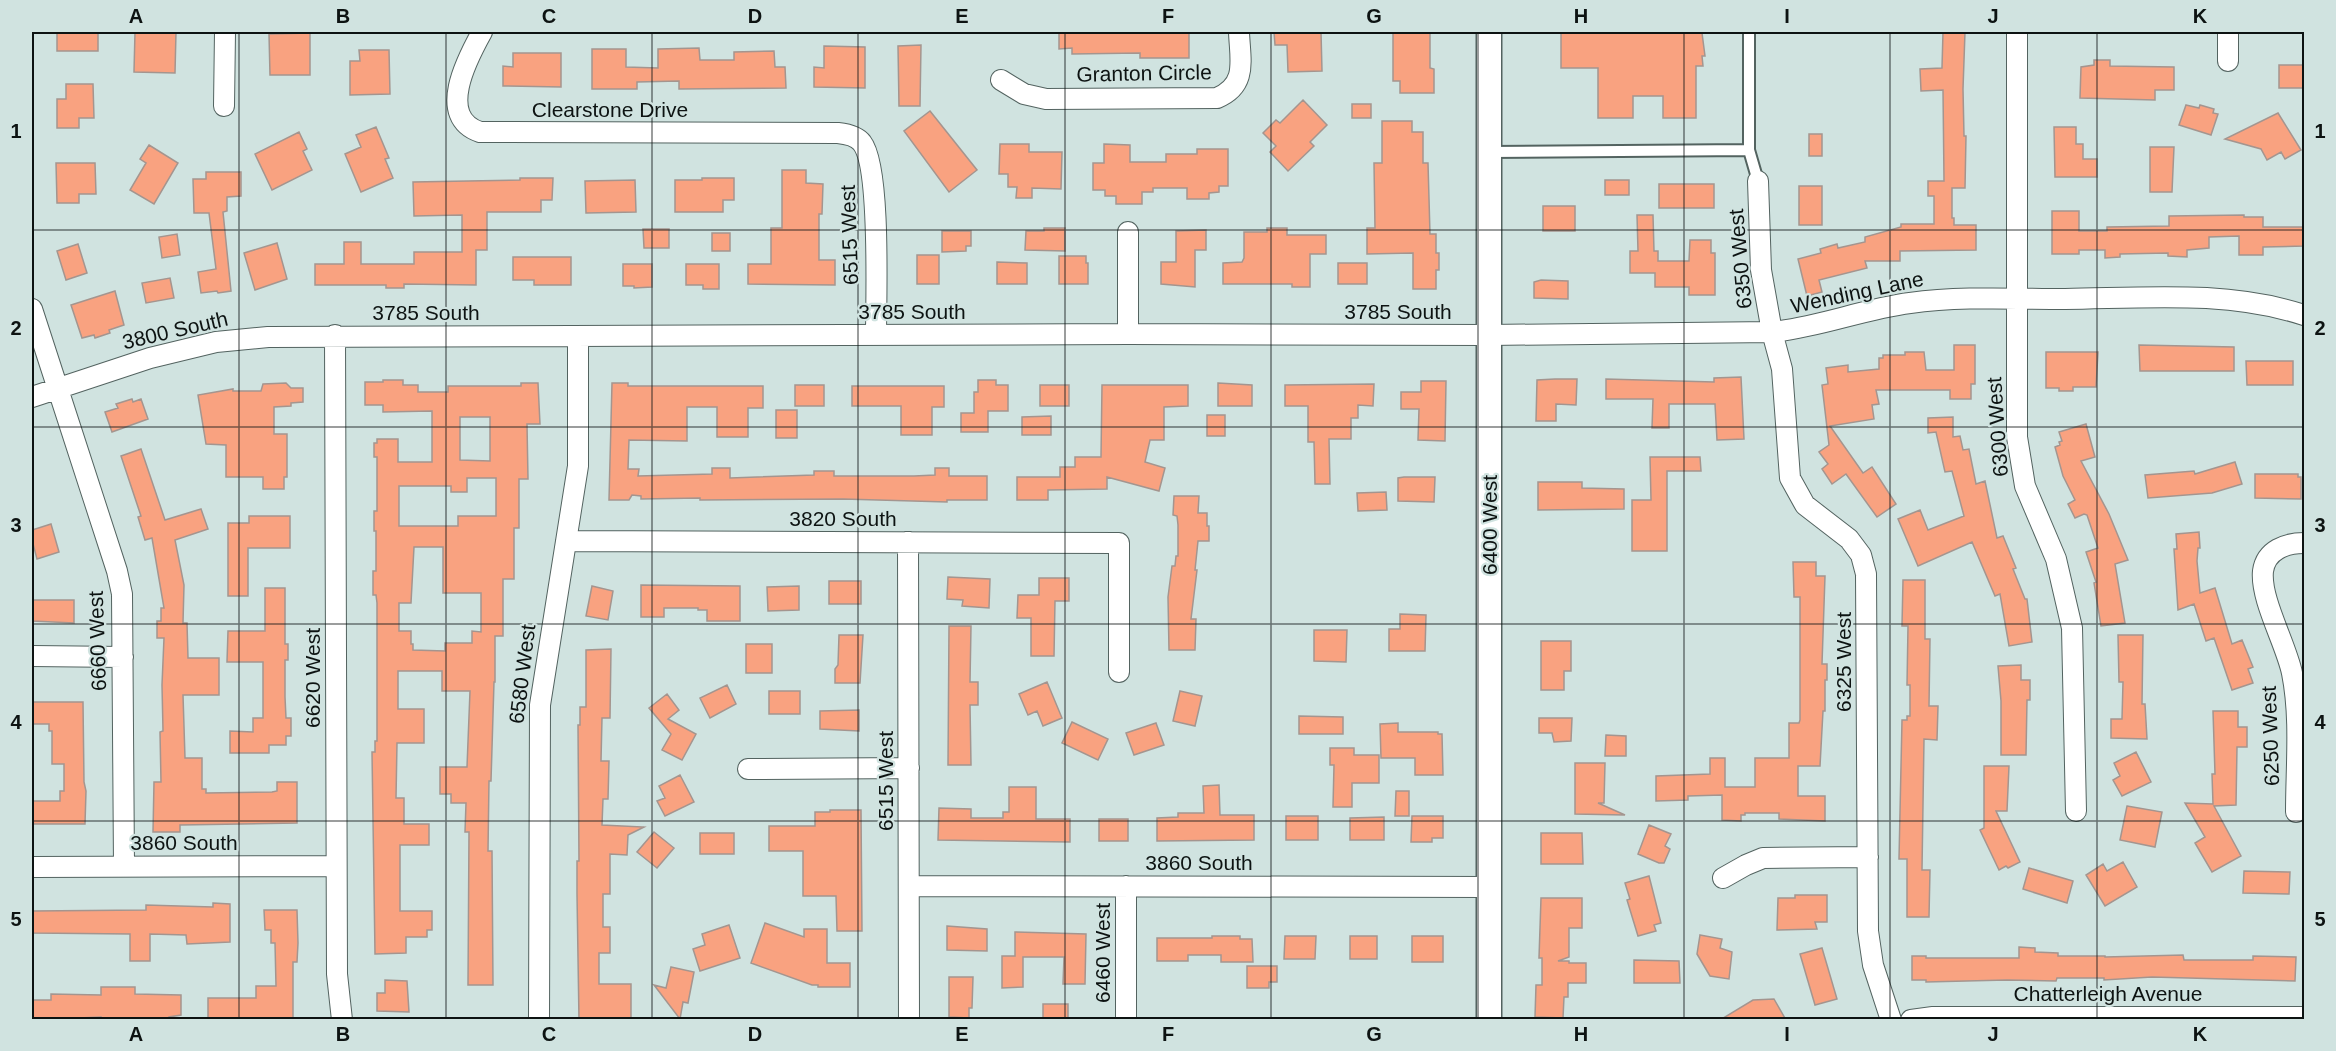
<svg xmlns="http://www.w3.org/2000/svg" width="2336" height="1051" viewBox="0 0 2336 1051" font-family="Arial,sans-serif">
  <style>
    .building { fill: #f9a280; stroke: #a4958f; stroke-width: 1.5; fill-rule: evenodd }
    .lines { fill: none; stroke-linecap: round; stroke-linejoin: round }
    .service-casing { stroke: #536360; stroke-width: 14 }
    .minor-casing { stroke: #536360; stroke-width: 22 }
    .tertiary-casing { stroke: #536360; stroke-width: 27 }
    .service { stroke: #fff; stroke-width: 10 }
    .minor { stroke: #fff; stroke-width: 20 }
    .tertiary { stroke: #fff; stroke-width: 24 }
    .grid { fill: none; stroke: #0d1312; stroke-width: 1.5; stroke-opacity: 0.55 }
    .labels { text-anchor: middle; dominant-baseline: central; stroke-width: 4.5; stroke-linejoin: round; paint-order: stroke }
    .street-label { font-size: 21px; fill: #0d1312; stroke: #d0e3e0 }
    .neatline { fill: none; stroke: #0d1312; stroke-width: 2 }
    .grid-label { font-size: 20px; text-anchor: middle; font-weight: bold; fill: #0d1312 }
  </style>
  <rect width="100%" height="100%" fill="#d0e3e0"/>
  <!-- building -->
  <path class="building" d="M57,32H98V51H57Z
    M135,32H176L175,73L134,72Z
    M1059,32H1189V58H1140V53L1072,54V48L1059,49Z
    M1274,32H1321L1322,71L1288,72L1287,45H1275Z
    M1393,32H1430V68L1434,69V93H1400V81H1393Z
    M1561,32L1702,33L1705,56H1702L1703,66H1696V118H1663V96H1633V118H1598V68H1561Z
    M1943,32H1965L1963,89L1964,136H1966L1965,188H1952V218H1954V225H1976V250L1900,251V261H1865L1867,268L1819,280L1822,292L1807,296L1798,259L1821,253L1820,249L1837,244L1838,248L1865,242V237L1901,227V224H1934V196H1928V181H1944L1943,90L1921,91L1920,69L1942,68Z
    M310,33V75H270L269,34Z
    M921,45L920,106H899L898,46Z
    M824,46L865,47V88L814,87V67L824,68Z
    M699,48L700,60H734V52L774,51L775,67H785L786,88L679,89V81L637,82V89H592V49H626V67L658,68V49Z
    M359,50H389L390,94L350,95V61H360Z
    M513,53H561V87L503,86V66L513,67Z
    M2094,60H2110V66L2174,67V90H2155V100L2080,98L2081,67L2094,65Z
    M2279,65H2304V88H2279Z
    M66,84H93L94,118H79V128H57V99H66Z
    M1303,100L1327,125L1310,142L1314,146L1288,171L1270,152L1276,146L1263,133L1276,120L1280,123Z
    M1352,104H1371V118H1352Z
    M2186,105L2199,108L2200,105L2214,109L2213,113L2218,114L2211,135L2179,125Z
    M930,111L977,170L949,192L904,131Z
    M2278,113L2301,150L2285,159L2281,152L2267,160L2261,149L2225,139Z
    M1382,121H1412V132H1423V163H1428L1430,234H1436V253H1439V270H1436V289H1413V253L1367,254V228H1375L1374,163H1382Z
    M376,127L389,158L385,159L393,178L361,192L345,154L361,147L356,135Z
    M2054,127H2076V144H2083V159H2097V177H2055Z
    M299,132L307,149L303,151L312,170L272,190L255,154Z
    M1809,134H1822V156H1809Z
    M1000,144H1029V152H1062L1061,189L1032,188V198H1016L1017,187H1008V174H999Z
    M1104,144L1130,145V162H1166V154H1197V149H1228V186H1219V192L1209,193V199H1187V188H1153V192H1142V204H1116V196H1105V190H1093V163H1104Z
    M149,145L178,163L154,204L130,190L146,163L140,159Z
    M2150,147H2174L2172,192H2150Z
    M56,163H95L96,194H79V203H57Z
    M782,170H806V183L823,184L822,214H819V260H835V285L748,284V264H771V228H782Z
    M206,172H241V196L227,197V211L223,212L231,291L218,293L217,291L201,293L198,272L216,269L209,213H194L193,179H206Z
    M520,178H553L552,200H541V212H487V250H476V285L404,284V288H386V285H315V264H344V242H361V264H414V252H462V215L414,216L413,182L520,180Z
    M702,178H734V200H723V212H675V180H702Z
    M635,180L636,212L586,213L585,181Z
    M1605,180H1629V195H1605Z
    M1659,184H1714V208H1659Z
    M1799,186H1822V225H1799Z
    M1543,206H1575V231H1543Z
    M2052,211H2079V231H2107V227L2169,226V216L2244,215V217H2263V227H2304V246L2263,247V255H2239V236L2209,237V248L2187,250V257L2168,256V253L2120,254V257L2105,258V250H2079V254H2052Z
    M1637,215H1653L1654,251H1658V261H1689L1690,240H1711V253H1715V295H1689V287H1655V273H1630V251H1638Z
    M1044,228H1065V251L1025,250L1026,231H1044Z
    M1267,228H1287V235H1326V254H1310V287H1292V284H1223V263L1242,262L1244,258V232H1267Z
    M643,229H669V248H644Z
    M1206,230V250H1195V287L1161,284V262H1176V231Z
    M942,231H971V246H966V251L942,252Z
    M712,233H730V251H712Z
    M177,234L180,255L162,258L159,237Z
    M277,243L287,279L255,290L244,253Z
    M78,244L87,273L66,280L57,251Z
    M917,255H939V284H917Z
    M1059,256H1086V263H1088V284H1059Z
    M513,257H571V285H534V280H513Z
    M997,262L1027,263V284H997Z
    M1338,263H1367V284H1338Z
    M623,264H652V287L634,288V286H623Z
    M686,264H719V289H703V285H686Z
    M170,278L174,298L146,303L142,283Z
    M1541,280L1568,281V299L1534,298V282Z
    M115,291L124,325L109,330L110,333L95,338L94,335L82,338L71,305Z
    M1954,345H1975V384H1971V399H1950V390H1876L1879,404L1872,405L1874,419L1830,426L1863,473L1872,467L1896,504L1877,517L1846,474L1832,484L1822,469L1828,464L1819,452L1829,445L1822,385L1828,384L1826,368L1848,365V372L1879,369V358H1883V355H1905V352H1924L1926,370H1954Z
    M2139,345L2234,347V371H2140Z
    M2046,352H2098L2096,387H2073V391H2059V388H2046Z
    M2246,361H2293V385H2247Z
    M1741,377L1744,439L1717,440L1715,404H1669V428H1652L1653,399H1606V379L1714,382V378Z
    M1555,379H1577L1576,405L1556,404V421H1536L1537,380Z
    M383,380H403V385H418V392H448V386H521V383H538L540,424H527L528,479H519V528H514V579H503V636H495V682H494L491,781H489L488,851H492L493,985H468L469,832H465L466,803H451V794H440V767H467L470,691H442V671H398V709H424V743H397L396,798H404V824H429V845H400V911H432V930H427V937H406V953L375,954L372,752H375V741H377V603L376,595H373V571H376V531H374V511H377V457H374V443H377V439H398V462H432V411L383,412V405H365V382H383ZM460,417H490V461L460,460ZM467,478H496V516H458V526H399V486H451V492H467ZM414,547H443V593H481V632L472,631V643H445V651L413,650V644H411V631H399V603H411Z
    M978,380H996V385H1008V411H988V432H961V413H974V392H978Z
    M1421,381H1446L1445,441L1418,440L1419,409H1401V392H1421Z
    M286,383L291,388H303V402L291,403V406L274,407V434H287V477H284V489H263V477H226V445L206,444L198,395L233,389V391H261L263,384Z
    M612,383H628V386H763V408H748V437H717V407H687V441L629,440L628,469H639L638,476L712,474V468H730V478L814,475V471H834V476H914L935,475V468H949V476H987V500H947V502L843,499L700,500V498L641,499V496L632,495L629,500H609Z
    M1218,383L1252,385V406H1218Z
    M1374,384L1373,406L1358,405V418H1351V439H1329L1330,484H1315L1314,442H1308V406H1285V385Z
    M795,385H824V406H795Z
    M1040,385H1069V406H1040Z
    M1102,385H1188V406L1164,407V440H1150L1145,462L1165,468L1159,491L1107,477V489L1048,490V500H1017V477H1060V467H1075V457H1101Z
    M852,386H944V407H932V435H901V406H852Z
    M132,399L133,402L141,399L148,419L112,432L105,412L118,408L116,404Z
    M776,410H797V438H776Z
    M1207,415H1225V436H1207Z
    M1051,416V435H1022V417Z
    M1953,417V437L1960,436L1963,450L1969,449L1976,484L1985,481L1997,538L2003,536L2016,568L2013,569L2025,599H2027L2032,642L2009,646L2000,594L1995,596L1972,542L1918,566L1898,519L1920,510L1928,530L1964,516L1952,471L1945,472L1936,432L1928,433V418Z
    M2086,424L2095,457L2081,461L2109,514L2128,560L2115,564L2125,623L2101,626L2094,583L2096,582L2086,552L2098,548L2087,515L2084,514L2075,518L2068,504L2075,500L2063,476L2055,447L2060,445L2059,442L2062,441L2059,432Z
    M141,449L165,520L201,509L208,529L175,540L184,585L183,623H187L188,658H219V695H183L185,758H202V789H206V793L272,792L277,791V782H297V823L180,825V832H153L154,782H161L160,732L163,731L162,685L164,638H157V621H161V608H164L152,538L145,540L138,517L141,516L121,456Z
    M1650,457H1700L1701,471H1667V551H1632V500H1651Z
    M2235,462L2242,484L2212,493L2148,498L2145,475L2194,471L2195,474Z
    M2255,474H2298V477H2301V499L2255,498Z
    M1404,477H1435L1434,502L1398,501V478Z
    M1538,482H1582V488L1624,489V509L1538,510Z
    M1386,492L1387,510L1358,511L1357,493Z
    M1174,496H1199L1198,513H1207V526H1209V541H1198L1195,570H1197L1191,619H1196L1195,650H1169L1168,597L1172,566H1175L1176,556H1178V525L1177,516L1173,515Z
    M249,516H290V548H248V596H228V523H249Z
    M51,524L59,552L37,559L32,540V530Z
    M2199,532L2200,548H2198L2197,561L2200,593L2215,588L2232,644L2242,640L2253,667L2248,669L2253,683L2232,690L2214,638L2206,641L2194,604L2178,610L2174,549H2177L2176,534Z
    M1793,562H1816V576H1825L1822,664H1827V680H1825V711H1823L1820,766H1798V796H1825V821L1779,819V813H1745V815H1741V821L1722,820V795L1688,796V800L1656,801V776L1710,774V758H1725V787H1755V758H1789V723H1799L1800,720V597H1794Z
    M948,577L990,579L989,608L962,606L963,600L947,599Z
    M1039,578H1069V601H1055L1054,656H1031V618H1017L1018,595H1039Z
    M1903,580H1925V639H1930L1929,706H1938L1937,740L1924,739L1922,870H1930L1929,917H1907V859H1899L1902,720H1907V716H1910V685H1907L1908,626H1902Z
    M829,581H861V604H829Z
    M641,585L740,586V621H707V610H698V608H664V617H641Z
    M592,586L613,591L608,620L586,616Z
    M799,586V610L768,611L767,587Z
    M265,588H285V644H288V660H285V697L286,718H291V736H286V745H269V753H230V731L253,732V718H263V662H227L228,631H265Z
    M32,600H74V623L32,621Z
    M1400,614L1426,615L1425,651H1389V629H1400Z
    M949,626H971L970,682H978V705H970L971,765H948Z
    M1314,630H1347L1346,662L1314,661Z
    M839,635H863L860,683H835V669L838,665Z
    M2118,635H2143L2142,704H2145L2147,739L2111,738V719H2122L2123,682H2119Z
    M1541,641H1571V671H1564V690H1541Z
    M746,644H772V673H746Z
    M611,649L610,718H602L601,761H609L608,799H603L602,825L644,827L628,835L627,855L610,854V894H603V927H610V953H599V984H631V1020H579L577,894V861H579L578,725H580V707H586V650Z
    M2021,665V680H2030V700H2027L2026,755H2001V701L1998,666Z
    M1047,682L1062,718L1043,726L1037,711L1028,715L1019,694Z
    M727,685L736,704L710,718L700,698Z
    M769,691H800V714H769Z
    M1180,691L1202,696L1195,726L1173,721Z
    M667,694L679,710L668,719L696,734L682,760L662,750L671,734L649,708Z
    M32,702H83L84,782L86,791L85,824H32V801H60V791H64V764H52V731H49V724H32Z
    M859,710V731L820,729V711Z
    M2213,711H2238V727H2247V747H2237L2236,805L2214,806L2241,856L2212,872L2195,843L2205,837L2185,803L2213,804L2212,774H2215Z
    M1299,716L1343,717V734H1299Z
    M1539,718H1572L1571,741L1554,742L1552,733H1539Z
    M1072,722L1108,739L1098,760L1062,743Z
    M1156,723L1164,745L1134,755L1126,733Z
    M1398,723V732H1438V734H1442L1443,775H1415V758H1381L1380,724Z
    M1606,735L1626,736V756H1605Z
    M1330,748H1354V755H1379V783H1352V807H1333L1334,765H1330Z
    M2136,752L2151,782L2122,796L2113,780L2120,776L2114,763Z
    M1575,763H1605L1604,803H1598L1625,815L1575,814Z
    M1984,766H2009L2007,811H1996L2020,862L2008,868L2006,866L1999,870L1980,830L1984,828Z
    M680,775L694,802L665,816L657,801L665,798L659,786Z
    M1219,785L1220,815H1254V840L1157,841V818L1178,817V813H1204L1203,786Z
    M1009,787H1036V819H1070V842L938,840L939,808L971,809V818H1003V812H1009Z
    M1396,791H1409V816H1395Z
    M2127,806L2162,812L2155,847L2120,840Z
    M830,810H861L862,931H837L836,896H803V851H769V826H815V812H830Z
    M1286,816H1318V840H1286Z
    M1412,816H1443V838H1432V842H1411Z
    M1384,817V840H1350V818Z
    M1099,819H1128V841H1099Z
    M1649,825L1671,834L1665,846L1670,849L1664,863H1659L1638,854Z
    M654,832L674,848L657,868L637,852Z
    M700,833H734V854H700Z
    M1541,833H1582L1583,864H1541Z
    M2123,862L2137,887L2105,906L2086,875L2103,864L2107,871Z
    M2029,868L2073,881L2067,903L2023,889Z
    M2244,871L2290,872L2289,894L2243,893Z
    M1649,876L1661,923L1654,925L1656,931L1638,936L1627,900L1630,899L1625,883Z
    M1795,895H1827V922H1815L1817,929L1777,930L1778,898H1795Z
    M1541,898H1582V928H1569V957L1558,961H1569V963H1586V983H1568V997H1564L1563,1018L1535,1017L1536,985H1542V958H1539Z
    M213,903L230,904V942L187,944L186,935L150,934V961H130V934L32,933V911L146,910V905L213,907Z
    M264,910H297L298,943L297,962H293V1020H208V998H256V986H276L275,943H271V930H265Z
    M765,923L804,937V929H827V963H850V987H818V985H812L751,963Z
    M729,925L740,958L700,971L693,949L705,945L702,934Z
    M947,926L987,929V951L947,950Z
    M1015,932L1086,934L1085,984H1063L1064,957H1023V987L1002,988V956H1015Z
    M1700,935L1722,939L1720,948L1732,952L1729,979L1710,976L1697,954Z
    M1212,936H1240V939H1252L1253,962H1221V955H1188V961H1157V938H1212Z
    M1285,936H1316L1315,959H1284Z
    M1350,936H1377V959H1350Z
    M1412,936H1443V962H1412Z
    M2019,947L2035,948V952L2058,953V956H2105V957L2183,955L2184,960H2253V956L2296,957L2295,981L2152,977L2104,980V978H2057L2056,981L2007,980L1926,982V980H1912V956H1926V958H2019Z
    M1822,948L1837,999L1815,1005L1800,954Z
    M1634,960L1679,961L1680,983H1634Z
    M1247,966H1277V982H1269V988H1247Z
    M671,967L694,972L688,1003L683,1002L680,1019L654,985L666,988Z
    M949,977H973L972,1008H969V1018L949,1017Z
    M385,980L407,981L409,1012L377,1011V993H385Z
    M101,987H135V994L181,995V1015L169,1017V1020H101V1017L32,1020V1000H51V994L101,995Z
    M1774,999L1786,1020H1720L1753,1000Z
    M1043,1004H1068V1020H1043Z"/>
  <g class="lines">
    <!-- service casing -->
    <g class="service-casing">
      <path id="service" d="M1749,150L1758,181
        M1489,152L1749,150V32"/>
    </g>
    <!-- minor casing -->
    <g class="minor-casing">
      <path id="minor" d="M482,32C467,59 436,117 480,132L838,133C847,134 857,136 862,143C881,167 876,299 876,335
        M2017,32V437L2025,486L2056,559L2072,628L2076,811
        M2228,32V61
        M1001,80L1024,94L1046,99L1217,98C1248,85 1240,60 1239,32
        M224,106L225,32
        M1758,181L1761,270L1772,332L1782,369L1790,478L1805,505L1849,539L1861,555L1866,574L1868,931L1873,965L1891,1020
        M1128,232V334
        M32,309L117,571L122,594L124,866
        M335,335L337,974L342,1020
        M32,397L150,358L216,342L268,337L1128,334L1489,335L1772,332C1820,327 1863,309 1910,303C1961,296 2014,299 2065,299C2145,298 2227,290 2304,315
        M566,541L1119,543V672
        M908,542L909,1020
        M32,656L123,657
        M748,769L909,768
        M2296,812C2296,767 2301,718 2292,673C2286,644 2260,599 2263,571C2266,550 2286,543 2304,543
        M32,867L336,866
        M1723,878L1746,865L1763,858L1868,857
        M909,886L1489,887
        M1126,886V1020
        M539,1020L540,705L578,466V336
        M1911,1020L1933,1017H2304"/>
    </g>
    <!-- tertiary casing -->
    <g class="tertiary-casing">
      <path id="tertiary" d="M1489,32V1020"/>
    </g>
    <!-- service -->
    <use href="#service" class="service"/>
    <!-- minor -->
    <use href="#minor" class="minor"/>
    <!-- tertiary -->
    <use href="#tertiary" class="tertiary"/>
  </g>
  <!-- grid -->
  <path class="grid" d="M239,32V1020M446,32V1020M652,32V1020M858,32V1020M1065,32V1020M1271,32V1020M1478,32V1020M1684,32V1020M1890,32V1020M2097,32V1020M32,230H2304M32,427H2304M32,624H2304M32,821H2304"/>
  <g class="labels">
    <!-- street labels -->
    <g class="street-label">
      <text transform="translate(1144 73) rotate(-1)">Granton Circle</text>
      <text x="610" y="109">Clearstone Drive</text>
      <text transform="translate(849 235) rotate(-92)">6515 West</text>
      <text transform="translate(1740 259) rotate(-95)">6350 West</text>
      <text transform="translate(1857 292) rotate(-12)">Wending Lane</text>
      <text x="912" y="311">3785 South</text>
      <text x="1398" y="311">3785 South</text>
      <text x="426" y="312">3785 South</text>
      <text transform="translate(175 330) rotate(-13)">3800 South</text>
      <text transform="translate(1997 427) rotate(-94)">6300 West</text>
      <text x="843" y="518">3820 South</text>
      <text transform="translate(1489 525) rotate(-90)">6400 West</text>
      <text transform="translate(97 641) rotate(-92)">6660 West</text>
      <text transform="translate(1843 662) rotate(-90)">6325 West</text>
      <text transform="translate(522 674) rotate(-83)">6580 West</text>
      <text transform="translate(312 678) rotate(-90)">6620 West</text>
      <text transform="translate(2270 736) rotate(-92)">6250 West</text>
      <text transform="translate(885 781) rotate(-90)">6515 West</text>
      <text x="184" y="842">3860 South</text>
      <text x="1199" y="862">3860 South</text>
      <text transform="translate(1102 953) rotate(-90)">6460 West</text>
      <text x="2108" y="993">Chatterleigh Avenue</text>
    </g>
  </g>
  <!-- border -->
  <rect width="2336" height="1051" fill="none" stroke="#d0e3e0" stroke-width="66"/>
  <rect x="33" y="33" width="2270" height="985" class="neatline"/>
  <g class="grid-label">
    <text x="136" y="23">A</text>
    <text x="343" y="23">B</text>
    <text x="549" y="23">C</text>
    <text x="755" y="23">D</text>
    <text x="962" y="23">E</text>
    <text x="1168" y="23">F</text>
    <text x="1374" y="23">G</text>
    <text x="1581" y="23">H</text>
    <text x="1787" y="23">I</text>
    <text x="1993" y="23">J</text>
    <text x="2200" y="23">K</text>
    <text x="16" y="138">1</text>
    <text x="2320" y="138">1</text>
    <text x="16" y="335">2</text>
    <text x="2320" y="335">2</text>
    <text x="16" y="532">3</text>
    <text x="2320" y="532">3</text>
    <text x="16" y="729">4</text>
    <text x="2320" y="729">4</text>
    <text x="16" y="926">5</text>
    <text x="2320" y="926">5</text>
    <text x="136" y="1041">A</text>
    <text x="343" y="1041">B</text>
    <text x="549" y="1041">C</text>
    <text x="755" y="1041">D</text>
    <text x="962" y="1041">E</text>
    <text x="1168" y="1041">F</text>
    <text x="1374" y="1041">G</text>
    <text x="1581" y="1041">H</text>
    <text x="1787" y="1041">I</text>
    <text x="1993" y="1041">J</text>
    <text x="2200" y="1041">K</text>
  </g>
</svg>
